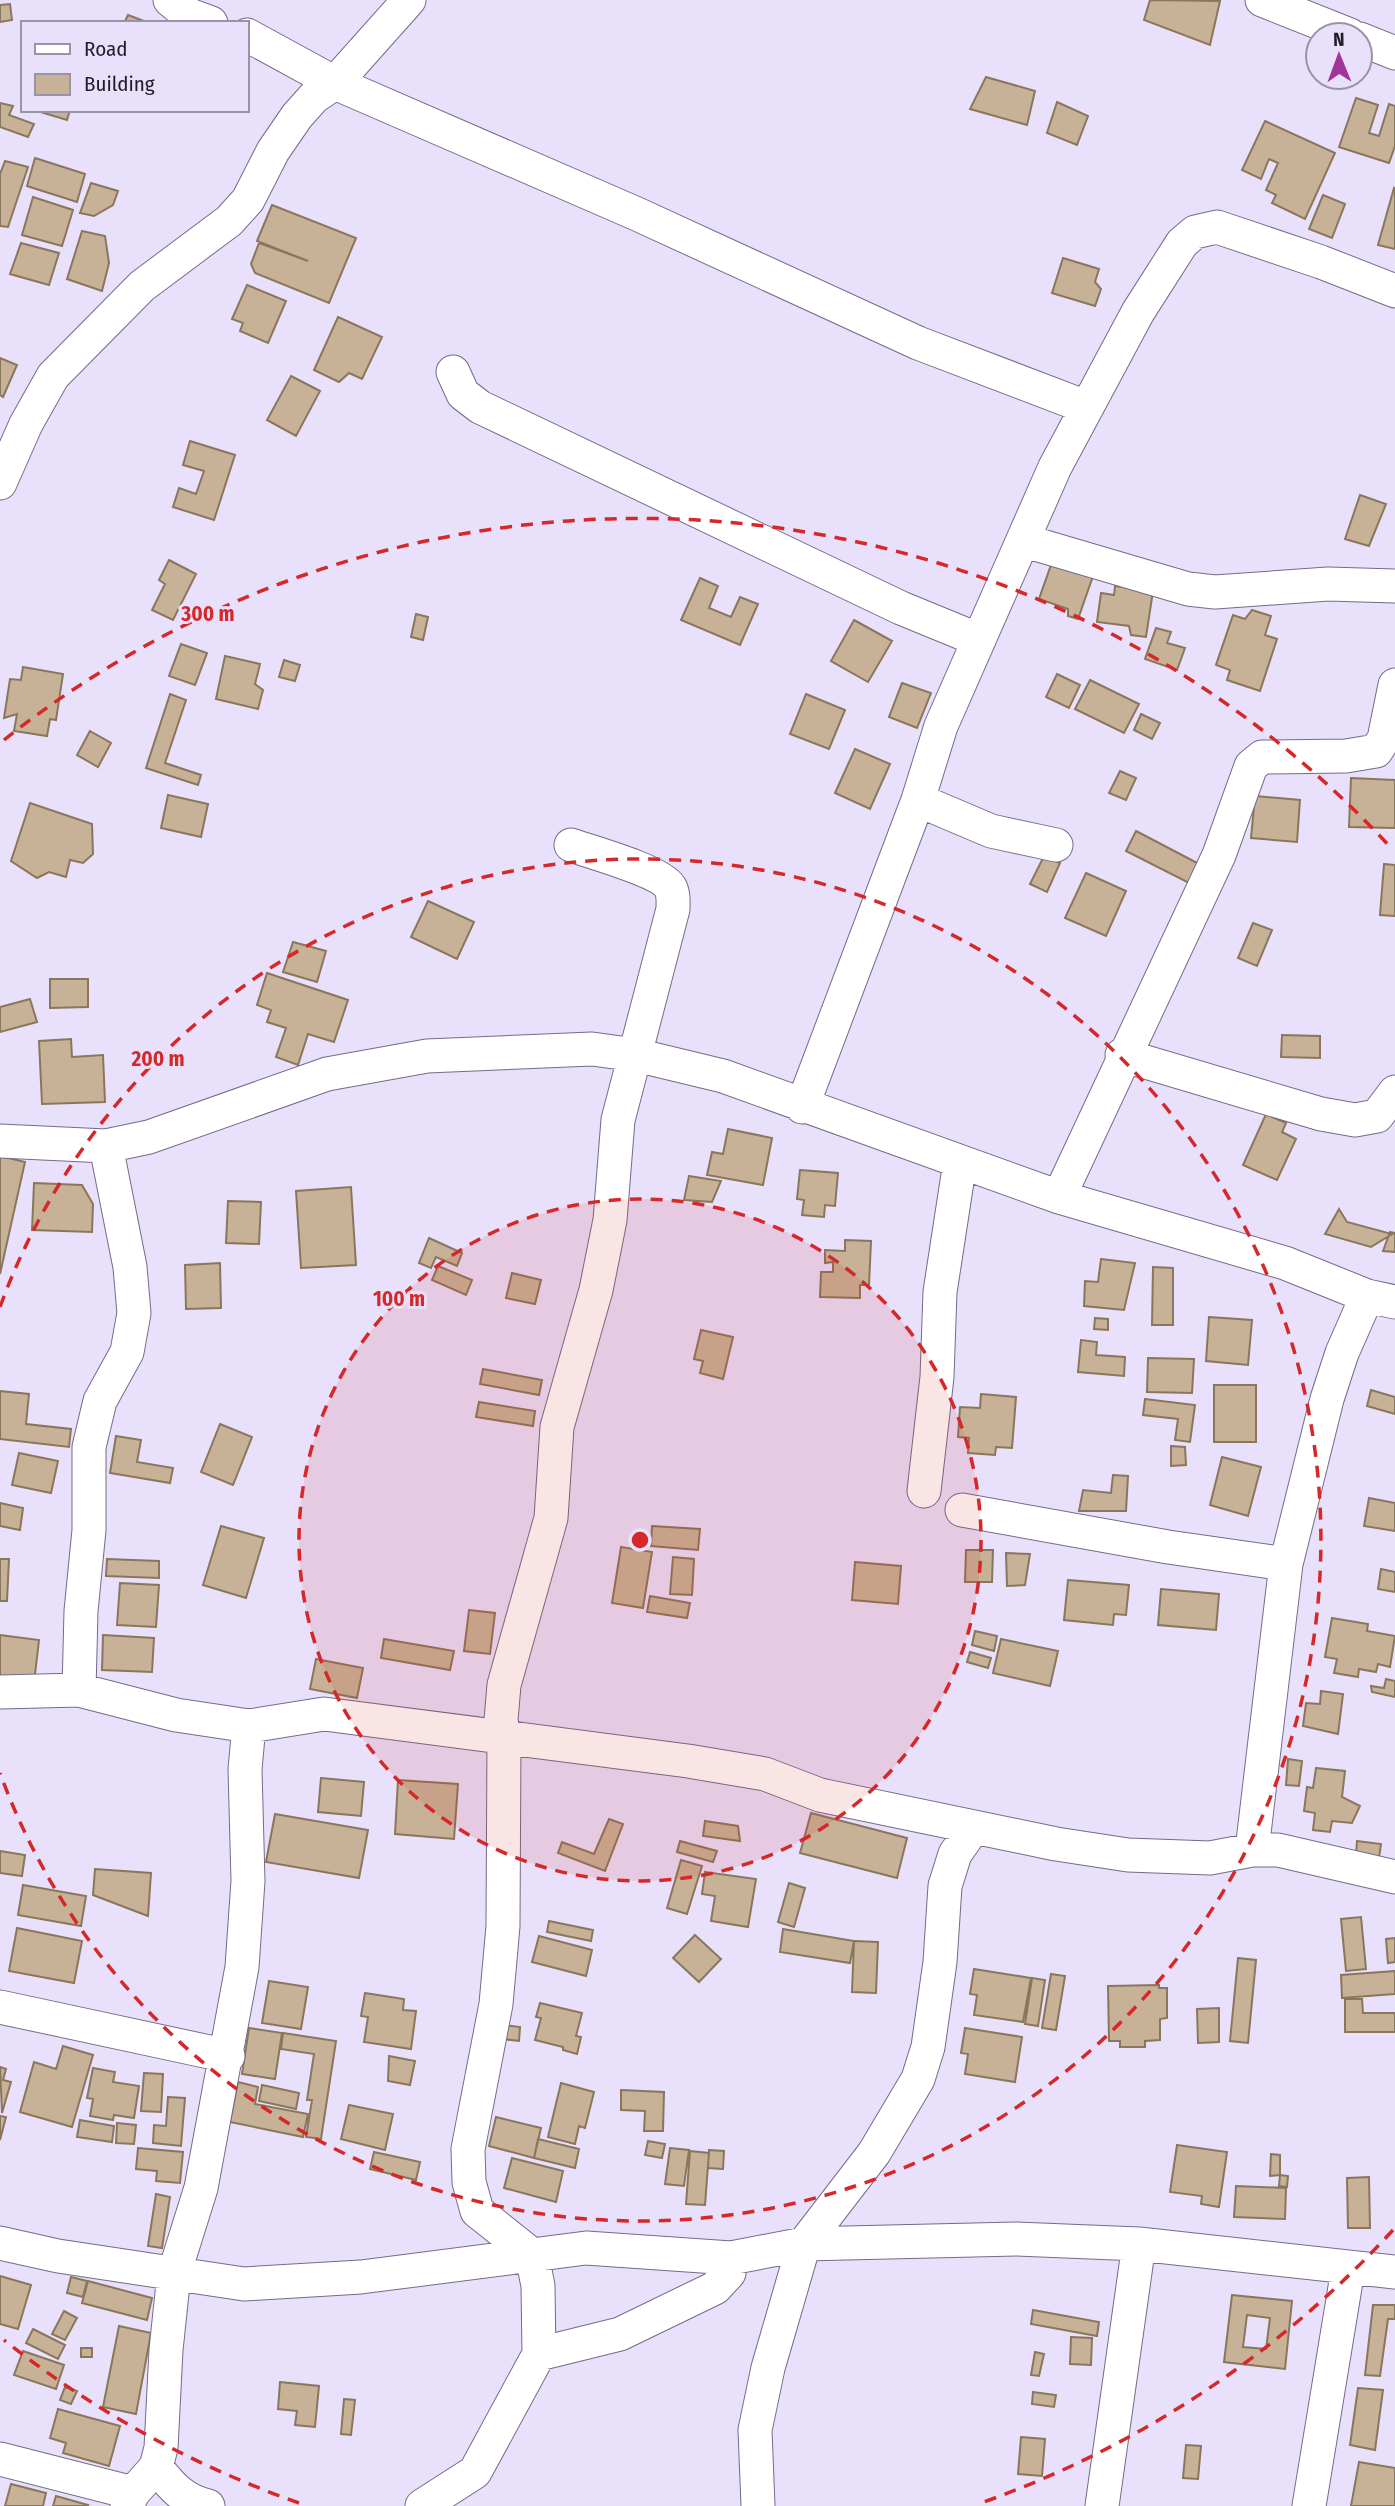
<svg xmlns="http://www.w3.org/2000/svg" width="1395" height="2506" viewBox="0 0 1395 2506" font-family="'Fira Sans Condensed',sans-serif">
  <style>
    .building { fill: #c7b297; stroke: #8a765c; stroke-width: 2; fill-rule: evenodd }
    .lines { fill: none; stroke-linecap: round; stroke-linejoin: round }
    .minor-casing { stroke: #746b88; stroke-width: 35 }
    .minor { stroke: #fff; stroke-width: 33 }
    .ring { fill: none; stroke: #d62828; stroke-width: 3.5; stroke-dasharray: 12 9 }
    .centre { fill: #d62828; stroke: #e9e1fb; stroke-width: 3.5 }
    .ring-label { font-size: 21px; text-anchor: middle; font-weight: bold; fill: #d62828; stroke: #e9e1fb; stroke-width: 6; stroke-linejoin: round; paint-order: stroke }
  </style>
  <rect width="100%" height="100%" fill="#e9e1fb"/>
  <!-- building -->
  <path class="building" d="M1150,0L1220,1L1210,45L1144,20Z
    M10,4L12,20L0,22V5Z
    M128,15L149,23H124Z
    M986,77L1035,91L1027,125L970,109Z
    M1356,98L1378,105L1369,133L1379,136L1389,104L1395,106V146L1389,163L1339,147Z
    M1057,102L1088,116L1077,145L1047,133Z
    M0,103L13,106L9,115L34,124L28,137L0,127Z
    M34,110H70L67,120Z
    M1265,121L1335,153L1305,219L1272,203L1276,195L1266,190L1278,163L1269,159L1261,179L1242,170Z
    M35,158L85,174L77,202L27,186Z
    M5,161L28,167L8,227L0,226V174Z
    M91,183L118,191L113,205L94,216L80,213Z
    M1394,188L1395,189V249L1378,245Z
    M1323,195L1345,204L1332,238L1309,229Z
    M33,197L73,210L62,246L22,235Z
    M272,205L356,238L329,303L255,273L251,264L259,243L308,261L257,241Z
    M82,231L105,236L109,263L102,291L67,279Z
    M21,243L59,253L49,285L10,274Z
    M1063,258L1099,269L1095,282L1101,289L1095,306L1052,293Z
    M247,285L286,301L268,343L240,331L243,323L232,319Z
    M338,317L382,337L362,379L349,373L339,382L314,370Z
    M0,358L17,365L3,397L0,395Z
    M291,376L320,391L296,436L267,420Z
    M190,441L235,455L214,520L173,507L179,488L196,494L204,471L183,465Z
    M1360,495L1386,504L1369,546L1345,539Z
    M169,560L196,574L173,620L152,610L165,584L159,580Z
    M1052,562L1093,576L1078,619L1068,616V609L1039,599Z
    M700,578L718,586L709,608L731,617L740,597L758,604L740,645L681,620Z
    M1115,586L1153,591L1146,637L1131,635L1129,626L1097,622L1101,593L1114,595Z
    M1252,610L1271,616L1265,635L1277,639L1260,691L1227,680L1230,670L1216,665L1233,615L1245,619Z
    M416,614L428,617L423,640L411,637Z
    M854,620L892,641L868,682L831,661Z
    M1156,628L1171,632L1167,643L1185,648L1177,670L1145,659Z
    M181,644L207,653L195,685L169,676Z
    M225,656L260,664L255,684L263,690L258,709L216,699Z
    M284,660L300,665L295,681L279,677Z
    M23,667L63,674L56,720L50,719L47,736L14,731L17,714L4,718L10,679L21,680Z
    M1057,674L1080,685L1069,708L1046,697Z
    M1090,680L1139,704L1124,733L1075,709Z
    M902,683L931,693L917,728L889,717Z
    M170,694L186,700L165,763L201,775L198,785L146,768Z
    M806,694L845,710L829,749L790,734Z
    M1141,714L1160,723L1152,739L1134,730Z
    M90,731L111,743L98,767L77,755Z
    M855,749L890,764L870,809L835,793Z
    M1120,771L1136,778L1126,800L1109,793Z
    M1351,778L1395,780V828L1349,827Z
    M168,795L208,804L201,837L161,828Z
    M1255,796L1300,800L1297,842L1251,838Z
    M30,803L92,824L93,854L83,863L70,860L66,877L49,872L37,878L11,861Z
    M1136,831L1201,865L1191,884L1126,851Z
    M1044,856L1060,863L1047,892L1030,884Z
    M1384,864L1395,865V916L1380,915Z
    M1086,873L1126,891L1106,936L1065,918Z
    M428,901L474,922L457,959L411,937Z
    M1253,923L1272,930L1257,966L1238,958Z
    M293,942L326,951L317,982L283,972Z
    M267,973L348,1000L334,1042L308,1034L298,1065L276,1057L286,1028L267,1022L271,1010L257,1005Z
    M50,979H88V1007L50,1008Z
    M30,999L37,1022L0,1032V1007Z
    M1282,1035L1320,1036V1058L1281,1057Z
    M71,1039L72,1057L103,1055L105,1102L42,1104L39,1041Z
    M1266,1114L1286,1123L1282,1132L1296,1139L1277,1180L1243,1165Z
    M728,1129L772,1138L763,1185L707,1175L712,1152L723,1154Z
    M0,1156L25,1162L0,1274Z
    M800,1170L838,1173L835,1206L825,1205L824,1217L802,1215L804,1200L797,1199Z
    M689,1176L721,1181L712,1202L684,1200Z
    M34,1183L82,1185L93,1204L92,1232L32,1230Z
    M351,1187L356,1265L301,1268L296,1191Z
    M228,1201L261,1202L259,1244L226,1243Z
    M1339,1209L1347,1222L1392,1234L1371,1247L1325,1234Z
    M1390,1232L1395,1233V1252L1383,1251Z
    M429,1238L462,1253L457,1266L436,1257L431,1268L419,1263Z
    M845,1240L871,1241L869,1285H860V1298L820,1297L821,1272H833V1262L825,1263V1250L845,1251Z
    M1101,1259L1135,1263L1124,1310L1084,1306L1085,1281L1098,1282Z
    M220,1263L221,1308L186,1309L185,1265Z
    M438,1266L472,1280L466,1295L432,1280Z
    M1153,1267L1173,1268V1325H1152Z
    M512,1273L541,1280L535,1304L506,1298Z
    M1209,1317L1252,1320L1248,1365L1206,1361Z
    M1095,1318L1108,1319V1330L1094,1329Z
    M701,1330L733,1337L723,1379L700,1373L703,1361L694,1359Z
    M1081,1340L1097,1342L1096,1355L1125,1357L1124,1376L1078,1372Z
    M1148,1358L1194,1359L1192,1393L1147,1392Z
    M483,1369L542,1380L539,1395L480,1384Z
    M1214,1385H1256V1442H1214Z
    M1371,1390L1395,1397V1414L1367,1406Z
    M0,1391L29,1394L26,1424L71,1429L69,1447L0,1439Z
    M981,1394L1016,1397L1012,1448L996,1447L995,1455L968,1453L969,1438L958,1437L960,1407L980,1408Z
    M1145,1399L1195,1405L1190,1442L1175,1440L1178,1419L1143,1415Z
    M479,1402L535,1411L533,1426L476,1417Z
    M220,1424L252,1437L233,1485L201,1472Z
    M116,1436L141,1440L137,1462L173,1468L170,1483L110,1473Z
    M1171,1446L1185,1447L1186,1465L1171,1466Z
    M19,1453L58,1461L51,1493L12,1485Z
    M1222,1457L1261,1467L1248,1516L1210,1505Z
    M1113,1475L1128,1476L1126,1511H1079L1083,1490L1111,1493Z
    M1369,1498L1395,1503V1531L1364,1526Z
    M0,1503L23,1508L20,1530L0,1526Z
    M221,1526L264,1538L246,1598L203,1585Z
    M652,1526L700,1529L698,1550L651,1546Z
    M621,1547L652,1552L643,1608L612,1603Z
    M966,1550H993L992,1582H965Z
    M1006,1553L1030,1554L1025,1585L1007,1586Z
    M673,1557L694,1559L692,1595L670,1594Z
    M0,1559H9L7,1601H0Z
    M107,1559L159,1561V1578L106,1576Z
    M855,1562L901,1566L898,1604L852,1600Z
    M1381,1569L1395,1572V1592L1378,1589Z
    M1068,1580L1129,1585L1126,1615L1114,1614L1113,1625L1064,1620Z
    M120,1583L159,1585L156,1627L117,1625Z
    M1161,1589L1219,1594L1216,1630L1158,1625Z
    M650,1596L690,1603L687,1618L647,1612Z
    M469,1610L495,1613L490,1654L464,1651Z
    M1332,1618L1368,1624L1367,1631L1395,1636L1390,1667L1378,1664L1376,1672L1359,1669L1358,1677L1334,1673L1337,1659L1325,1657Z
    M975,1631L997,1636L994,1651L972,1645Z
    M0,1635L39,1640L34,1683L0,1680Z
    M103,1635L154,1638L152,1672L102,1670Z
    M384,1639L454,1651L450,1670L381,1658Z
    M1001,1639L1058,1651L1050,1686L993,1673Z
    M970,1652L991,1658L988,1668L967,1662Z
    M316,1659L363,1668L357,1698L310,1689Z
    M1386,1679L1395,1681V1697L1372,1692L1371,1686L1384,1688Z
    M1321,1691L1343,1694L1338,1734L1303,1726L1306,1703L1320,1704Z
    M1288,1759L1302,1761L1299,1786L1286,1785Z
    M1316,1768L1345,1771L1342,1797L1360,1806L1352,1823L1332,1821L1330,1832L1313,1830L1315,1813L1304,1811L1307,1787L1313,1788Z
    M321,1778L364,1782L361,1816L318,1812Z
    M398,1780L458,1784L454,1839L395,1834Z
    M811,1813L907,1838L897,1878L800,1853Z
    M275,1814L368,1830L359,1878L266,1862Z
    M609,1819L623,1824L605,1871L558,1853L562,1842L594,1854Z
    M705,1821L738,1826L740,1841L703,1836Z
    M680,1841L717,1851L713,1862L677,1852Z
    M1357,1841L1381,1844L1379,1858L1356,1855Z
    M0,1851L25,1855L22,1876L0,1873Z
    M681,1860L702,1866L687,1914L667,1908Z
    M95,1869L151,1873L148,1916L93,1895Z
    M705,1872L756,1879L748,1927L711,1921L715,1896L702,1894Z
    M789,1883L805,1888L794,1927L778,1922Z
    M23,1885L86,1896L81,1926L18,1915Z
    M1361,1917L1366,1969L1346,1971L1341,1919Z
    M549,1921L593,1930L591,1941L547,1932Z
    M17,1928L82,1941L74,1983L9,1971Z
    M783,1929L854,1941L850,1963L780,1952Z
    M695,1935L721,1959L699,1982L673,1958Z
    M539,1936L592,1950L586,1976L532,1962Z
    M1395,1938V1962L1388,1963L1386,1939Z
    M854,1941L878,1942L876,1993L852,1992Z
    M1238,1958L1256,1960L1248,2043L1230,2041Z
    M974,1969L1031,1978L1023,2022L974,2015L977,1995L970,1994Z
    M1395,1971V1994L1342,1998L1341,1975Z
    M1051,1974L1065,1976L1056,2030L1042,2028Z
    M1032,1978L1045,1980L1038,2026L1025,2024Z
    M269,1981L308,1987L301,2029L262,2023Z
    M1159,1985V1988H1167V2018L1160,2019V2040L1145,2041V2047H1120V2041H1109L1108,1986Z
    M365,1993L404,1999L403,2010L416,2011L411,2049L364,2042L368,2017L361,2016Z
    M1345,1999H1362L1363,2013H1395V2032H1345Z
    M540,2003L582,2013L576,2036L581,2037L577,2054L563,2050V2047L535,2040L541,2018L536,2017Z
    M1219,2008V2042L1198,2043L1197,2009Z
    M505,2025L520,2027L519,2041L503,2039Z
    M249,2028L282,2033L275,2079L242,2074Z
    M965,2028L1022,2037L1015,2082L965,2074L968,2054L961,2053Z
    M283,2033L336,2041L321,2139L306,2137L312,2100H307L314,2054L281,2049Z
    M63,2046L93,2055L72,2127L20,2112L34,2062L56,2069Z
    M389,2056L415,2061L410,2085L388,2081Z
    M0,2067L6,2069L3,2080L11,2082L2,2113Z
    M93,2068L115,2072L113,2082L139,2086L134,2118L114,2115L113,2120L90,2116L93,2099L87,2098Z
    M144,2073L163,2074L161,2112L141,2111Z
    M238,2082L258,2087L255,2104L308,2114L303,2137L230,2122Z
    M561,2083L594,2092L585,2128L579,2126L575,2144L548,2137Z
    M262,2085L299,2093L296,2109L259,2101Z
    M621,2090L664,2092L663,2131H644L645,2111L621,2110Z
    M168,2097L185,2098L181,2146L153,2143L154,2125L166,2126Z
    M349,2105L393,2114L385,2150L341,2139Z
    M0,2116L6,2117L0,2140Z
    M496,2117L541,2128L534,2158L489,2146Z
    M80,2120L114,2126L112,2142L77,2137Z
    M117,2123L136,2125L134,2144L116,2143Z
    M538,2139L579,2149L575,2168L534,2158Z
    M648,2141L665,2144L662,2158L645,2155Z
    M1177,2145L1227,2152L1219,2207L1201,2204L1202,2196L1170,2192Z
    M138,2148L183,2152L180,2183L156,2181L157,2171L136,2169Z
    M670,2148L689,2150L684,2186L665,2184Z
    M709,2150L724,2151L723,2169L708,2168Z
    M690,2151L709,2153L705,2205L686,2204Z
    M374,2152L420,2162L416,2180L370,2169Z
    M1271,2154L1280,2155V2175L1270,2176Z
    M512,2158L563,2171L556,2202L504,2188Z
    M1280,2175L1288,2176L1287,2187L1279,2186Z
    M1369,2177L1370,2228H1348L1347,2178Z
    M1236,2186L1286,2188L1285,2219L1234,2217Z
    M156,2194L170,2197L162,2248L148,2246Z
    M0,2276L31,2285L18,2329L0,2324Z
    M71,2277L87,2281L83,2297L67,2293Z
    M88,2281L152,2298L147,2320L82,2303Z
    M1232,2295L1292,2301L1285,2369L1224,2362ZM1247,2315L1270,2318L1266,2349L1243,2347Z
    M1373,2305H1395V2319H1388L1380,2376L1365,2375Z
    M1033,2310L1099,2322L1097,2336L1031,2324Z
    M64,2311L77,2318L65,2340L52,2334Z
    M119,2326L151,2333L136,2414L103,2407Z
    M33,2329L65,2345L58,2359L26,2343Z
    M1071,2337L1092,2338L1091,2365L1070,2364Z
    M81,2348H92V2357H81Z
    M23,2351L64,2365L56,2389L14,2375Z
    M1035,2352L1044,2354L1039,2376L1031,2375Z
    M280,2382L319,2386L315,2427L295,2425L297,2411L278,2409Z
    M65,2387L77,2391L71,2404L60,2400Z
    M1358,2388L1383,2390L1375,2450L1350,2445Z
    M1033,2392L1056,2395L1054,2407L1032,2404Z
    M344,2399L355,2400L351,2435L341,2434Z
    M58,2409L120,2426L109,2466L63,2453L66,2443L50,2438Z
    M1021,2437L1045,2439L1042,2476L1018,2474Z
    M1186,2445L1201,2446L1198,2479L1183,2478Z
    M1359,2462L1395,2468V2506H1351Z
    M11,2484L46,2493L43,2506H5Z
    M56,2496L88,2505L87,2506H53Z"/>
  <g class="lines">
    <!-- minor casing -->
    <g class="minor-casing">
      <path id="minor" d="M170,0L187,14L211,23
        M1262,0L1350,35
        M247,35L335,83L637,214L918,343L1086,407
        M1360,39L1395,53
        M453,372L463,394L480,407L901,608L979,640
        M0,483L26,424L53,376L142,286L229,221L248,200L273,151L297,116L314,97L335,83L409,0
        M1025,541L1188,589L1215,592L1328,584L1395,586
        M918,800L991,831L1056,845
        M1122,1055L1321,1114L1355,1120L1377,1116L1395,1092
        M802,1107L918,800L941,726L1055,467L1138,312L1182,243L1195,232L1217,227L1321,262L1395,291
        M0,1141L106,1146L149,1137L327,1074L427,1056L592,1049L636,1055L723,1076L1059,1197L1285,1263L1367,1296L1395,1302
        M1059,1197L1219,855L1251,766L1262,757L1346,756L1376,751L1384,739L1395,685
        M924,1491L937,1377L940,1292L960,1162
        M962,1510L1168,1547L1286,1564
        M79,1690L81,1611L89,1530V1447L100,1401L127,1352L134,1313L130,1267L106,1146
        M0,1692L79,1690L176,1715L249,1726L245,1769L248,1881L242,1967L201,2188L174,2274L166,2350L161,2448L156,2467L133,2493L127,2506
        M249,1726L324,1714L688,1761L765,1774L820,1795L1056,1844L1128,1855L1210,1858L1252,1850H1278L1395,1877
        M1252,1850L1286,1564L1327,1399L1342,1353L1367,1296
        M0,2007L228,2056
        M0,2243L58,2256L244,2284L361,2277L586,2248L731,2258L804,2244L1016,2239L1139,2244L1395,2272
        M539,2354L620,2334L715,2288L729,2273L731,2258
        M0,2459L133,2493
        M156,2467C172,2487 183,2500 208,2506
        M422,2506L475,2472L539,2354L538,2286L532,2255L477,2211L469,2182L468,2149L496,2004L503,1926L504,1737L501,1720L504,1685L551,1518L557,1427L596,1290L610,1220L618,1120L673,909C673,902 674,894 670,887C660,871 591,852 571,845
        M758,2506L755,2430L768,2368L804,2244L874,2153L918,2079L928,2047L940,1962L945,1886L955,1854L974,1827
        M1102,2506L1139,2244
        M1309,2506L1348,2269"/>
    </g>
    <!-- minor -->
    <use href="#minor" class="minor"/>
  </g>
  <!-- distance rings -->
  <circle cx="640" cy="1540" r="341" fill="#d62828" fill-opacity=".12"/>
  <g class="ring">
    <circle cx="640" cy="1540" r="341"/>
    <path d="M0 1307A681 681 0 1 1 0 1773"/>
    <path d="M1393 2230A1022 1022 0 0 1 981 2503M299 2503A1022 1022 0 0 1 4 2340M4 740A1022 1022 0 0 1 1393 850"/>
  </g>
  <circle cx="640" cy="1540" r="10" class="centre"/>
  <g class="ring-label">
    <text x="208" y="621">300 m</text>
    <text x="158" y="1066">200 m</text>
    <text x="399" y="1306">100 m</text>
  </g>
  <!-- legend -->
  <rect x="21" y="21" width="228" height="91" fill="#e9e1fb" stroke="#9993a7" stroke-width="2"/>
  <rect x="35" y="44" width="35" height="10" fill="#ffffff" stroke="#9993a7" stroke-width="2"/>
  <text x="84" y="56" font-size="21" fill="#211e2a">Road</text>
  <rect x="35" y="74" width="35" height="21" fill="#c7b297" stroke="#9993a7" stroke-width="2"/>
  <text x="84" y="91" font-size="21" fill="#211e2a">Building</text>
  <!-- north arrow -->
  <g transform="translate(1339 56) rotate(359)"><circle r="33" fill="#e9e1fb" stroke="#9993a7" stroke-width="2"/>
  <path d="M0-5L12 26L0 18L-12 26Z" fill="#a03597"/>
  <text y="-10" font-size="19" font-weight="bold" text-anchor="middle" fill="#211e2a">N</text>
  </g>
</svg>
